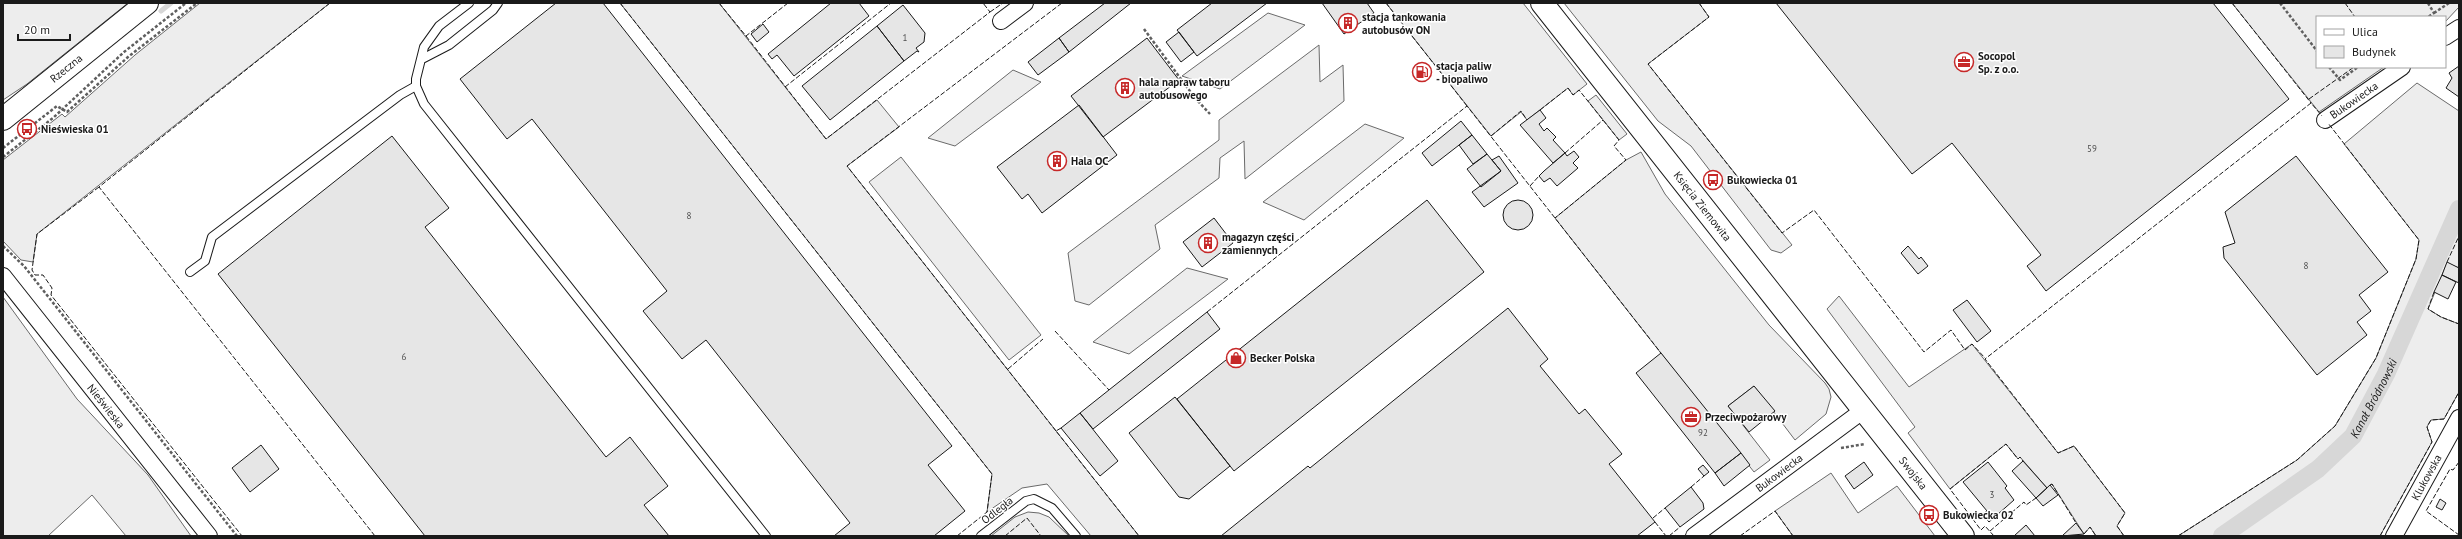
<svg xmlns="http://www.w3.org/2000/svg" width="2462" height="539" viewBox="0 0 2462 539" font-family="'PT Sans',sans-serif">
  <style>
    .built { fill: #ededed; stroke: #6a6a6a }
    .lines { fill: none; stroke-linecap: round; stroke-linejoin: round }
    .stream { stroke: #d7d7d7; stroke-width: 5 }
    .canal { stroke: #d7d7d7; stroke-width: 18 }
    .building { fill: #e6e6e6; stroke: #1a1a1a }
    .lane-casing { stroke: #1a1a1a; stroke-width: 10 }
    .street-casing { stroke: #1a1a1a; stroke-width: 18 }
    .secondary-casing { stroke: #1a1a1a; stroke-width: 24 }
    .path { stroke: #5f5f5f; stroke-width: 2.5; stroke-dasharray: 3 2; stroke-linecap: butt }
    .lane { stroke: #fff; stroke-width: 8 }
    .street { stroke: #fff; stroke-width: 16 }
    .secondary { stroke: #fff; stroke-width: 22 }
    .fence { stroke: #1a1a1a; stroke-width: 1; stroke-dasharray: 5 2; stroke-linecap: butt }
    .labels { text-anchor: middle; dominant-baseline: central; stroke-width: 3; stroke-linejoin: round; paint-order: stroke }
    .number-label { font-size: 9px; fill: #4d4d4d }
    .poi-label { font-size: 11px; font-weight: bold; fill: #1a1a1a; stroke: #fff; text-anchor: start }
    .street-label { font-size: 11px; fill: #1a1a1a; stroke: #fff }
    .water-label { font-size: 12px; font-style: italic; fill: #1a1a1a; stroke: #fff }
  </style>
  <rect width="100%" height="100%" fill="#fff"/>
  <!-- built -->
  <path class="built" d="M3,3H128L27,84L3,100Z
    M200,3H330L37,234L33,262L21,260L3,241V160L62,114L65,117L135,55Z
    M620,3H719L826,139L877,100L899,127L847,166L1139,536H1091L1047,484L1022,488L987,512L992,474Z
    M1386,3H1523L1587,84L1573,95L1568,88L1527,120L1521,112L1491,136Z
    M1564,3H1699L1709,17L1648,64L1792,245L1781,253L1771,250L1691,146L1658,121Z
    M2232,3H2459V7L2445,22V17H2317V67H2384L2319,112Z
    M1268,13L1305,25L1220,89L1182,76Z
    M1319,45L1320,82L1343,65L1344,101L1245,179L1244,141L1220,158L1219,178L1155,225L1160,249L1089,305L1075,301L1068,253L1219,140V120Z
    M1013,70L1041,82L955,146L928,138Z
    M2417,83L2459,111V268L2447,263L2428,309L2441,317L2459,324V392L2444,419L2431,420L2429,423L2427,427L2432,442L2380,536H2178L2297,460L2335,426L2376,358L2416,259L2419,240L2344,144Z
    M1596,95L1627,134L1619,140L1588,101Z
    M1365,124L1404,138L1304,220L1263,202Z
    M1641,152L1665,194L1769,325L1825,383L1829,389L1831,397L1826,414L1795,440L1754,386L1728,406L1770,460L1754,472L1555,218L1626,160Z
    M901,157L1041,335L1009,360L869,182Z
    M1187,268L1228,279L1129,354L1093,342Z
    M1839,296L1909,387L1972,344L2058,453L2074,446L2125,513L2117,526L2124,536H2096L2090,527L2084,534L2052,484L2047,488L2020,457L2018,459L2006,444L1950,489L1908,433L1915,427L1827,309Z
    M3,297L77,399L148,475L191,536H126L92,495L48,536H3Z
    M1831,473L1858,513L1897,486L1935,536H1793L1775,511Z
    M1028,512L1039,513L1049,517L1069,536H991L1015,517Z"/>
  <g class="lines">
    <!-- stream -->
    <path class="stream" d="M161,11L171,3"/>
    <!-- canal -->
    <path class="canal" id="s1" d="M2222,536L2318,469L2353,436L2386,374L2459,209"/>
  </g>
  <!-- building -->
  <path class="building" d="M556,3H603L952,446L928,465L965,511L934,536H834L850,523L706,340L682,359L643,311L667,291L532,119L507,139L460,79Z
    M831,3H859L869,16L794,76L777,55L772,59L768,54Z
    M1105,3H1131L1069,52L1059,38Z
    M1212,3H1267L1197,56L1177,30Z
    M1322,3H1367L1374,13L1344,34Z
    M1776,3H2213L2289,99L2046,291L2027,266L2041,255L1952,143L1912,174Z
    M903,5L925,33L924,42L916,48L919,52L917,51L904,61L877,26Z
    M763,24L769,32L757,42L751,34Z
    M877,26L904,61L830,120L802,86Z
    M1179,32L1194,52L1181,62L1166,42Z
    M1059,38L1069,52L1038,75L1028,62Z
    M1147,38L1179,80L1103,137L1071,96Z
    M1423,63L1431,74L1421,81L1414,71Z
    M2459,66V97L2446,88L2452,78L2449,73Z
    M1079,105L1117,155L1042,213L1028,194L1022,199L997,167Z
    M1540,110L1546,118L1539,124L1544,131L1547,128L1556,137L1553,140L1565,153L1553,163L1520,125Z
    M1461,121L1472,135L1432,166L1422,153Z
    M1472,135L1487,154L1473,164L1459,145Z
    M392,136L449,208L425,227L606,457L630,437L668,486L644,505L669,536H425L218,274Z
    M1574,151L1579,157L1573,163L1578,168L1557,186L1550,178L1544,182L1539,176L1544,171L1565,153L1567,156Z
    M1487,154L1501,171L1481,187L1467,169Z
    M1499,156L1518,183L1484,207L1472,192L1501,171L1492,160Z
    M2296,156L2388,272L2359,295L2371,311L2357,322L2367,335L2317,375L2224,258L2223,247L2235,243L2225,212Z
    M1427,200L1484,272L1234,471L1177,399Z
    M1503 215a15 15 0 1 1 30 0a15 15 0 1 1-30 0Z
    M1214,218L1233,243L1202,267L1183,242Z
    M1908,246L1919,259L1921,257L1928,266L1918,274L1901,253Z
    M2447,262L2459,268V283L2442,275Z
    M2442,275L2456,282L2448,299L2434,292Z
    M1967,300L1991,331L1977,342L1953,310Z
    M1508,308L1548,359L1540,366L1579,414L1585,409L1622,454L1609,464L1655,522L1637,536H1221L1308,466L1310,468Z
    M1207,312L1220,329L1093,429L1080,413Z
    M1661,353L1741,453L1715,473L1636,373Z
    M1754,386L1775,411L1749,432L1728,406Z
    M1175,397L1230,466L1189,499L1179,497L1129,433Z
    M1080,413L1118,461L1100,476L1061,428Z
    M261,445L279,469L250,492L232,468Z
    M1741,453L1750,465L1724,486L1715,473Z
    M2023,461L2047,488L2036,498L2012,471Z
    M1864,462L1873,475L1854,489L1845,476Z
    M1988,462L2007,486L2005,488L2014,500L1989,522L1982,514L1987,511L1963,482Z
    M1703,465L1709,472L1704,476L1698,469Z
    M2050,485L2058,495L2043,506L2036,498Z
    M1691,487L1703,503L1704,509L1680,527L1665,508Z
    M2440,499L2446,503L2442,510L2436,507Z
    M2076,523L2084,534L2062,536Z
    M2026,525L2035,536H2014Z"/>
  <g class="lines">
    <!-- lane casing -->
    <g class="lane-casing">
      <path id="lane" d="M469,3L439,26L424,47L416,79V86L424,104L766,536
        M422,59L449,45L493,10L498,3
        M190,272L205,261L212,237L400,95L416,86
        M981,536L1026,501L1034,499L1052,508L1076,536"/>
    </g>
    <!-- street casing -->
    <g class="street-casing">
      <g id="street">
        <path d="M1001,21L1025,3"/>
        <path d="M2445,37L2459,28"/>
        <path id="s2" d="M2325,120L2402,67"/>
        <path id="s3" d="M3,276L209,536"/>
        <path id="s4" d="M1694,536L1865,409"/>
        <path id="s5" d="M2394,536L2459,418"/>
      </g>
    </g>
    <!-- secondary casing -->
    <g class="secondary-casing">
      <g id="secondary">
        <path id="s6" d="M1542,3L1963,536"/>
        <path id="s7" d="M3,119L147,3"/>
      </g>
    </g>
    <!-- path -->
    <path class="path" d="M2280,3L2317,51
      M2428,3L2434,13L2428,17
      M2434,13L2449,3
      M1144,29L1195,98L1210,114
      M2329,67L2340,80L2358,67
      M3,148L57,106L67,112L128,57L197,3
      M3,157L53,118L124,52L186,3
      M3,246L24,266L237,536
      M1841,448L1865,444"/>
    <!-- lane -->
    <use href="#lane" class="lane"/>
    <!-- street -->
    <use href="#street" class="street"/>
    <!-- secondary -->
    <use href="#secondary" class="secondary"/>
    <!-- fence -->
    <path class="fence" d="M330,3L99,187L375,536
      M620,3L992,474L987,512L957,536
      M719,3L746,36L788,3
      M1386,3L1467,106
      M1699,3L1709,17L1648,64L1782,233L1814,210L1924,352L1951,330L1965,350L1972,344L1985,358
      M2232,3L2311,103
      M2345,3L2355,17
      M990,12L1003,3
      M746,36L826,139L990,12L983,3
      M785,87L891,3
      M2309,99L2354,67
      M1540,110L1568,88L1573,95L1579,90L1619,140L1614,146L1626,160L1555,218
      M1491,136L1521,111L1527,120
      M1565,153L1603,120
      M1530,186L1539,176
      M99,187L37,234L32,270L35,275H43L52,288L51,295L242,536
      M2447,262L2459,236
      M2434,292L2428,309L2441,317L2459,324
      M1207,312L1467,106L1661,353
      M1055,331L1109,390
      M1008,369L1043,339
      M1061,428L1056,431L1139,536
      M1056,431L847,166L1062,3
      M2459,462L2453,470L2450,469L2426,511L2459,535
      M2050,485L2052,484L2076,523
      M1691,487L1704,476
      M1653,518L1665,508
      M1655,522L1666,536
      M1990,531L2024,502L2026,505L2036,498
      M2084,534L2090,527L2096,536
      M1005,536L1027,518L1041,536
      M1669,536L1680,527
      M1740,536L1775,511L1793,536
      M1994,536L1985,526L1981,530L1950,489L2006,444L2018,459L2020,457L2023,461
      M2124,536L2117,526L2125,513L2074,446L2058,453L1985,359L2311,103L2322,116
      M2178,536L2297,460L2335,426L2376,358L2416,259L2419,240L2328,123
      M2380,536L2432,442L2427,427L2431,420L2444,419L2459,392"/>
  </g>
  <!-- icons -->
  <defs>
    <g id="building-ring" transform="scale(1)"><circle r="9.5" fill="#fff" stroke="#c62828" stroke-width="1.5"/><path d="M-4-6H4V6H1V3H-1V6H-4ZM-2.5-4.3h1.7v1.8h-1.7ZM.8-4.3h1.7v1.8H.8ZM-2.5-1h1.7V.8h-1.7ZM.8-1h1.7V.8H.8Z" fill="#c62828"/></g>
    <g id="office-ring" transform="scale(1)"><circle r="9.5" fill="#fff" stroke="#c62828" stroke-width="1.5"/><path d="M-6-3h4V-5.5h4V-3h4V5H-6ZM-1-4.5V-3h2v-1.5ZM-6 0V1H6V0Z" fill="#c62828"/></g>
    <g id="fuel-ring" transform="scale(1)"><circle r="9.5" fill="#fff" stroke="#c62828" stroke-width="1.5"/><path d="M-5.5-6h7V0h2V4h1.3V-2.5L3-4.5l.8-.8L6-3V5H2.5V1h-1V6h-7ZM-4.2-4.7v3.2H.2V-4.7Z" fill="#c62828"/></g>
    <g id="bus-ring" transform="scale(1)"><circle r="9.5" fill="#fff" stroke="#c62828" stroke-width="1.5"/><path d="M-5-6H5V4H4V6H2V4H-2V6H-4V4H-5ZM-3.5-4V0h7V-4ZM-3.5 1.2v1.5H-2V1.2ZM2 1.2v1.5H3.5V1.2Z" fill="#c62828"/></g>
    <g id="shop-ring" transform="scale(1)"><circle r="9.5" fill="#fff" stroke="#c62828" stroke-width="1.5"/><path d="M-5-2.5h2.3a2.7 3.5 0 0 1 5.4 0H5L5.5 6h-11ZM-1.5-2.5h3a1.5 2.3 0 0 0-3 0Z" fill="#c62828"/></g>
  </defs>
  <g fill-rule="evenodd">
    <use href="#building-ring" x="1348" y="23"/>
    <use href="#office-ring" x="1964" y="62"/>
    <use href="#fuel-ring" x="1422" y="72"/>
    <use href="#building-ring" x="1125" y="88"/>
    <use href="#bus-ring" x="27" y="129"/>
    <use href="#building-ring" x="1057" y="161"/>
    <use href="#bus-ring" x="1713" y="180"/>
    <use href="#building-ring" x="1208" y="243"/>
    <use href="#shop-ring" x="1236" y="358"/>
    <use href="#office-ring" x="1691" y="417"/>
    <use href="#bus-ring" x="1929" y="515"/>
  </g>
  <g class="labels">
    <!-- number labels -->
    <g class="number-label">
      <text x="905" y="37">1</text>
      <text x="2092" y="148">59</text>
      <text x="689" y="215">8</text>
      <text x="2306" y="265">8</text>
      <text x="404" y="356">6</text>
      <text x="1703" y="432">92</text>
      <text x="1992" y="494">3</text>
    </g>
    <!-- poi labels -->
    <g class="poi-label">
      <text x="1362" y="17">stacja tankowania<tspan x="1362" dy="13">autobusów ON</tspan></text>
      <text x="1978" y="56">Socopol<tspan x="1978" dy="13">Sp. z o.o.</tspan></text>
      <text x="1436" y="66">stacja paliw<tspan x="1436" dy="13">- biopaliwo</tspan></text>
      <text x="1139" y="82">hala napraw taboru<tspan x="1139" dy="13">autobusowego</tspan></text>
      <text x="41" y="129">Nieświeska 01</text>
      <text x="1071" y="161">Hala OC</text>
      <text x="1727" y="180">Bukowiecka 01</text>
      <text x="1222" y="237">magazyn części<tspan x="1222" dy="13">zamiennych</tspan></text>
      <text x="1250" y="358">Becker Polska</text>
      <text x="1705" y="417">Przeciwpożarowy</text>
      <text x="1943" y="515">Bukowiecka 02</text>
    </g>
    <!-- street labels -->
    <g class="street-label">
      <text stroke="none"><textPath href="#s7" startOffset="81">Rzeczna</textPath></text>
      <text stroke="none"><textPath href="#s2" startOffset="35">Bukowiecka</textPath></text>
      <text stroke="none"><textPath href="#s6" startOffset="259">Księcia Ziemowita</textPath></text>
      <text stroke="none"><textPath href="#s3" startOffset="166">Nieświeska</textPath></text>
      <text stroke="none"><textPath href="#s4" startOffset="106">Bukowiecka</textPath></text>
      <text stroke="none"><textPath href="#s6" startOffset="599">Swojska</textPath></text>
      <text stroke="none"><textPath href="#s5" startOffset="67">Klukowska</textPath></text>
      <text transform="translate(997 510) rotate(-38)">Odległa</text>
    </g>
    <!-- water labels -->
    <g class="water-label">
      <text stroke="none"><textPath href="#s1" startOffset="208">Kanał Bródnowski</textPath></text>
    </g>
  </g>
  <!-- border -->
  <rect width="2462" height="539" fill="none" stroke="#1a1a1a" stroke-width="8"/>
  <!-- legend -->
  <rect x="2316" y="16" width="130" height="52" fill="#ffffff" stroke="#a3a3a3"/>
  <rect x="2324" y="29" width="20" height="6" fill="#ffffff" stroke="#a3a3a3"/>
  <text x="2352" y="36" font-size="12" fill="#1a1a1a">Ulica</text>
  <rect x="2324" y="46" width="20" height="12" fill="#e6e6e6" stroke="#a3a3a3"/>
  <text x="2352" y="56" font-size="12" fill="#1a1a1a">Budynek</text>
  <!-- scale -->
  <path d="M18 34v6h52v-6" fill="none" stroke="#1a1a1a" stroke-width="2"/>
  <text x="24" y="34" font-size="12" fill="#1a1a1a" stroke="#ffffff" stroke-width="3" paint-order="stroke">20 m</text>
</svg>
